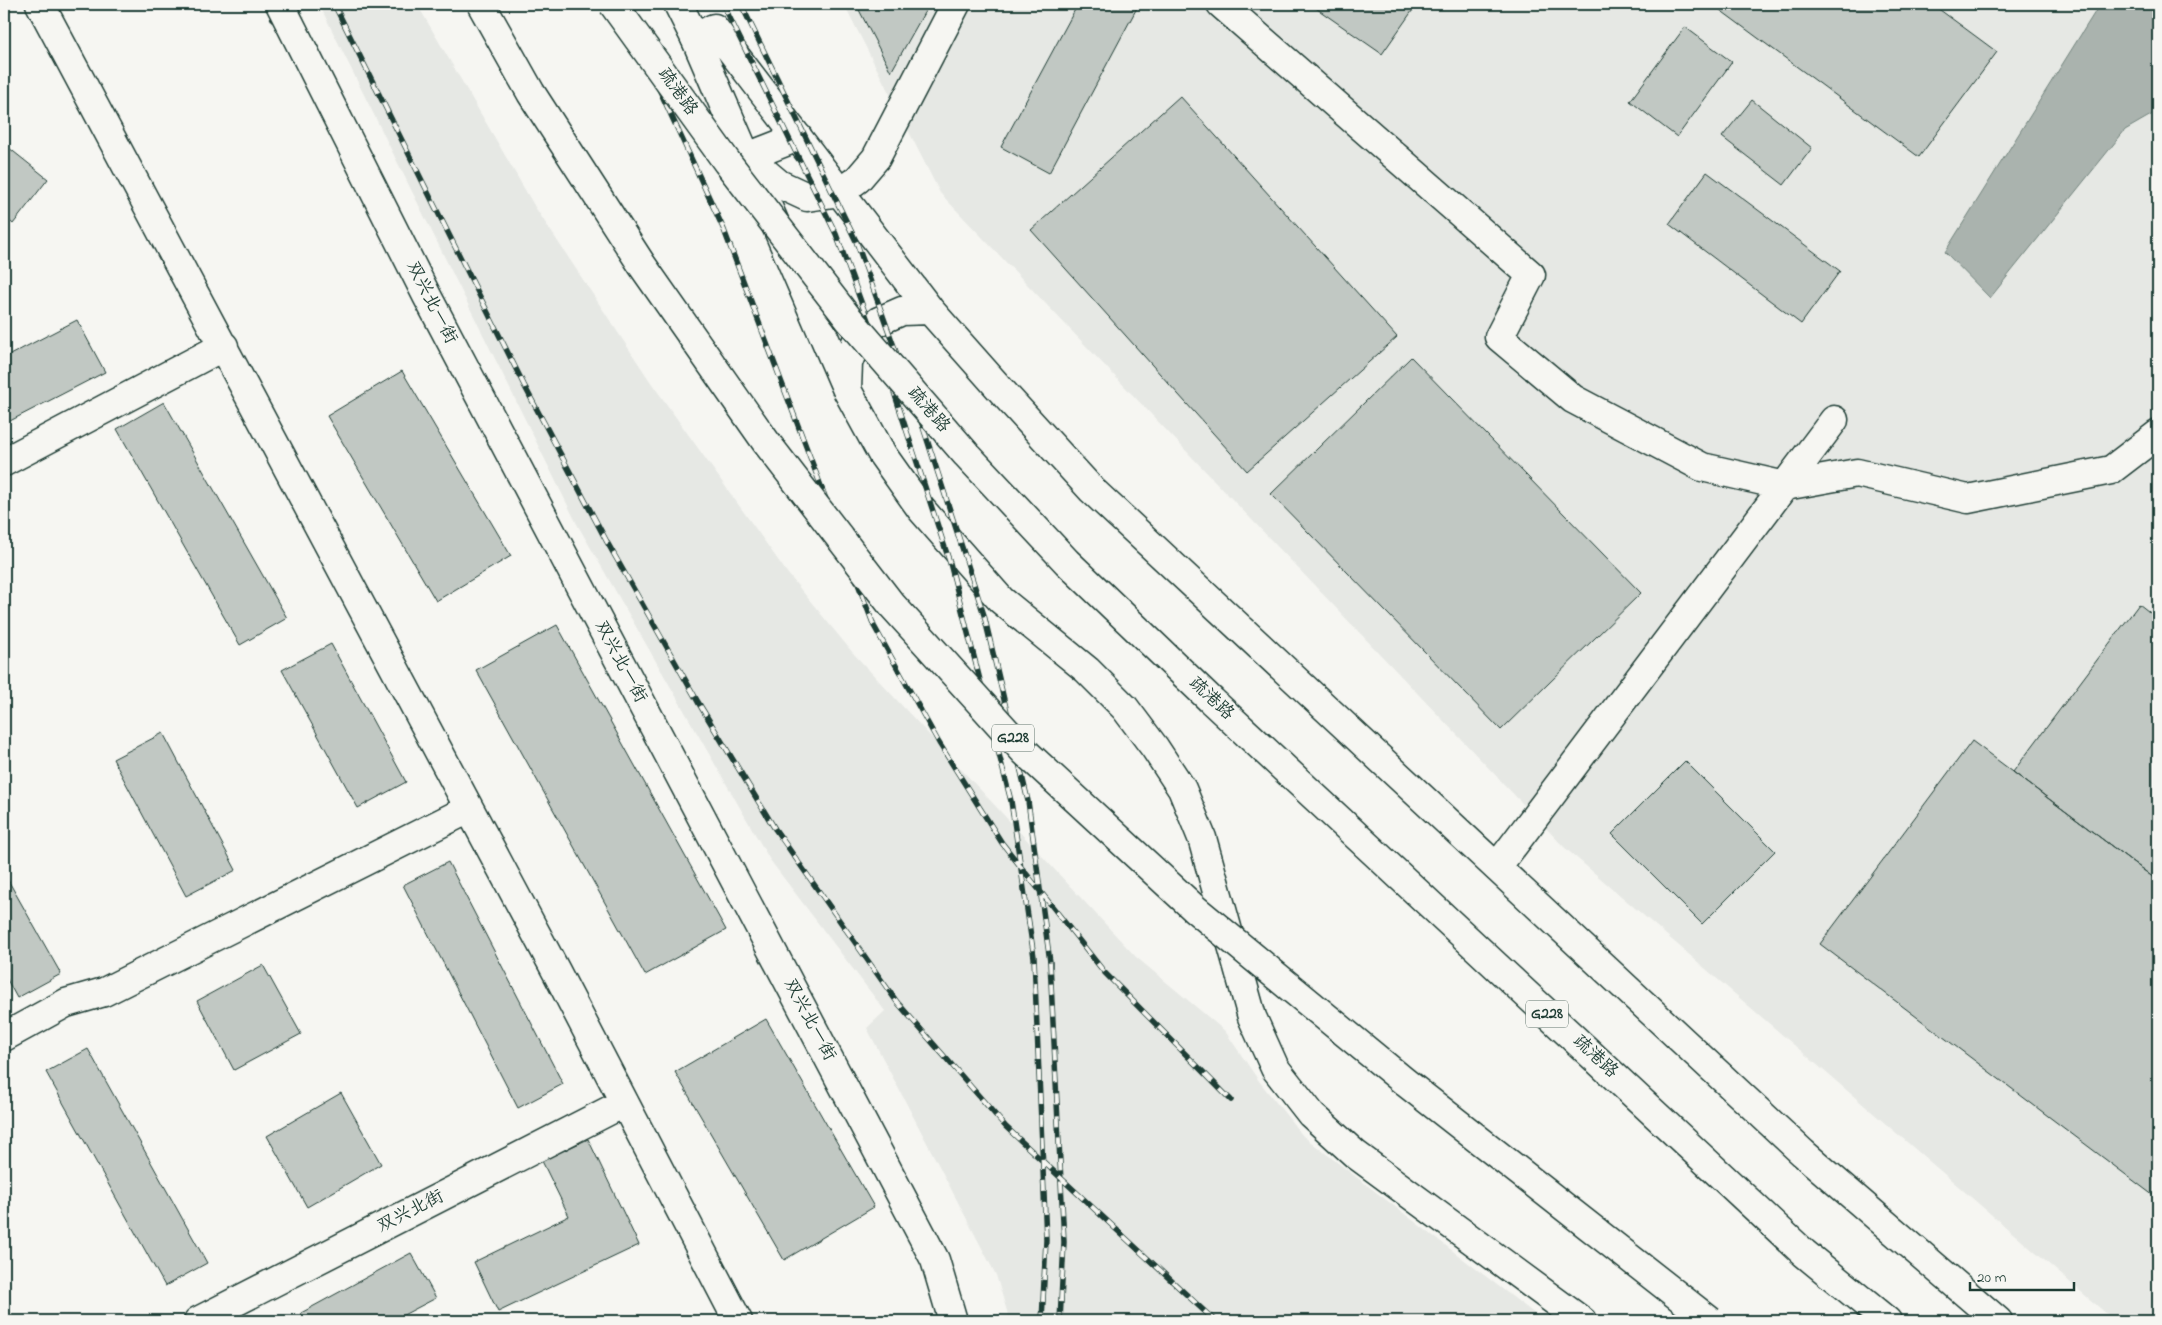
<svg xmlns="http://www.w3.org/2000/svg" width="2162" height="1325" viewBox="0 0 2162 1325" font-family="'Indie Flower','LXGW WenKai TC',sans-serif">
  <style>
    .built { fill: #e6e8e4 }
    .water { fill: #aab3ae; stroke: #72847d }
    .building { fill: #c1c8c3; stroke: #1f3d34 }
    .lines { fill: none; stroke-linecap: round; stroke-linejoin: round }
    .minor-casing { stroke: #1f3d34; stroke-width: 31 }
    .highway-casing { stroke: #1f3d34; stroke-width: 31 }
    .minor { stroke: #f6f6f2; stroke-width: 28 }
    .highway { stroke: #f6f6f2; stroke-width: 28 }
    .rail-casing { stroke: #1f3d34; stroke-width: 5.5 }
    .rail { stroke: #f6f6f2; stroke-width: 4; stroke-dasharray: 11; stroke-linecap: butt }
    .highway-bridge-casing { stroke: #1f3d34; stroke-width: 31; stroke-linecap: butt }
    .highway-bridge { stroke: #f6f6f2; stroke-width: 28 }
    .labels { text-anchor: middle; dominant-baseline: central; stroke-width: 4; stroke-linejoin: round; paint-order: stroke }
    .shield { fill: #f6f6f2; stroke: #60746d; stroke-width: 1 }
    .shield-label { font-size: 16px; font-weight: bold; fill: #1f3d34 }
    .street-label { font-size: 18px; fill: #1f3d34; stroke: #f6f6f2 }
  </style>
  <rect width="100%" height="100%" fill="#f6f6f2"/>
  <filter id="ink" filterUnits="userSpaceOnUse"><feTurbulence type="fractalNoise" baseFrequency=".02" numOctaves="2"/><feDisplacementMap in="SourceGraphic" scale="10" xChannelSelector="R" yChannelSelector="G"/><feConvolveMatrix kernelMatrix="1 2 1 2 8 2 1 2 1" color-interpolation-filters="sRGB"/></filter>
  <g filter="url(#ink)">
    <!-- built -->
    <path class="built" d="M319,4H417L535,207L650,381L788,574L853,653L1136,957L1225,1031L1259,1081L1303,1136L1544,1321H1010L996,1275L867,1028L885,1011L770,860L577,524Z
      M844,4H2100L1946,252L1990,298L2125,129L2158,111V1321H2115L1564,847L940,193Z"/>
    <!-- water -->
    <path class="water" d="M2100,4H2158V111L2125,130L1990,298L1945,252Z"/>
    <!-- building -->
    <path class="building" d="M856,4H929L891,72Z
      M1078,4H1139L1049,173L1001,147Z
      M1310,4H1417L1382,54Z
      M1712,4H1932L1997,52L1919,157Z
      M1685,27L1732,62L1677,137L1630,101Z
      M1180,96L1397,337L1247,471L1031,230Z
      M1752,100L1812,148L1784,185L1722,137Z
      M4,144L48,179L13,224L4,216Z
      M1707,172L1840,271L1801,324L1669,224Z
      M77,320L105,372L8,422L4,414V358Z
      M1411,357L1641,593L1501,730L1271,494Z
      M402,371L511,556L436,601L327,416Z
      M164,402L287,618L240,645L117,429Z
      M2139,604L2158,619V881L2013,772Z
      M557,625L726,930L645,975L476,670Z
      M331,644L406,782L358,808L282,670Z
      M163,733L236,870L186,896L113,759Z
      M1972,741L2158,881V1199L1820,944Z
      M1685,761L1775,851L1702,924L1612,834Z
      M448,862L563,1084L518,1108L403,885Z
      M4,873L61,974L17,998L4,974Z
      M263,965L301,1034L234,1070L197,1001Z
      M766,1019L874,1207L784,1260L675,1072Z
      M88,1049L207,1263L165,1286L46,1072Z
      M341,1093L381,1164L307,1207L267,1136Z
      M588,1139L639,1245L498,1312L474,1262L569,1216L542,1161Z
      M411,1253L436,1298L392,1321H305L301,1313Z"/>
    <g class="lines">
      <!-- minor casing -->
      <g class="minor-casing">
        <path id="minor" d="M40,4L556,971L738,1321
          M280,4L427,296L935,1260L953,1321
          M678,4L695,38
          M1221,4L1531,275L1499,337L1573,399L1702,467L1785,486L1857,473L1968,499L2111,470L2158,434
          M840,192L858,179L876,158L956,4
          M4,462L224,346
          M1497,867L1834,420
          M4,1037L66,1003L104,992L469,809
          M198,1321L624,1103"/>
      </g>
      <!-- highway casing -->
      <g class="highway-casing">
        <path id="highway" d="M798,137L747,157L779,184L807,197L840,192
          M847,389L848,363L857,340L879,321L902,311L930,310
          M1212,701L1804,1253L1887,1321
          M1582,1321L1355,1154L1311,1114L1275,1068L1252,1017L1202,838L1182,789L1155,748L1125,708L1087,670L1001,600L921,509L882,454L847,390L695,38L714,28L930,310L1008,398L1092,490L1803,1153L1998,1321"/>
      </g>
      <!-- minor -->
      <use href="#minor" class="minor"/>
      <!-- highway -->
      <use href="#highway" class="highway"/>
      <!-- rail casing -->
      <g class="rail-casing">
        <path id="rail" d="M334,4L524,385L607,542L698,702L775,829L897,1002L1006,1127L1215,1321
          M620,4L724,230L874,626L939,743L1002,843L1105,973L1231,1100
          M723,4L836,234L890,380L950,563L1011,801L1034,957L1046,1240L1042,1321
          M741,4L856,241L922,424L984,615L1028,801L1050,962L1064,1242L1060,1321"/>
      </g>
      <!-- rail -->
      <use href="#rail" class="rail"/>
      <!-- highway-bridge casing -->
      <g class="highway-bridge-casing">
        <path id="highway-bridge" d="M481,4L531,93L642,265L766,442L891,604L1025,752L1195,909L1405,1082L1710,1321
          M613,4L727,162L848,318L966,454L1067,562L1212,701"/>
      </g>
      <!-- highway-bridge -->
      <use href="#highway-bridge" class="highway-bridge"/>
    </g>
  </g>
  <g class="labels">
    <!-- shield labels -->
    <g class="shield">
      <rect x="992" y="724.5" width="42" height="27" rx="4"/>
      <rect x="1526" y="1000.5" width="42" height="27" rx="4"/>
    </g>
    <g class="shield-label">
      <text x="1013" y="738">G228</text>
      <text x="1547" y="1014">G228</text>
    </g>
    <!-- street labels -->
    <g class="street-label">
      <text transform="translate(677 92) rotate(54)">疏港路</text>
      <text transform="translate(431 303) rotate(63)">双兴北一街</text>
      <text transform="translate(928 410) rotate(49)">疏港路</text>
      <text transform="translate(620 662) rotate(62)">双兴北一街</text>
      <text transform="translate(1211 699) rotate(43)">疏港路</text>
      <text transform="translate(809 1020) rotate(62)">双兴北一街</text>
      <text transform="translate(1595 1057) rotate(43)">疏港路</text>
      <text transform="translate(411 1212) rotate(-27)">双兴北街</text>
    </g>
  </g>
  <!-- margin -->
  <rect width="2162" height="1325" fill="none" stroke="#f6f6f2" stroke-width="20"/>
  <rect x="10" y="10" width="2142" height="1305" fill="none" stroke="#1f3d34" stroke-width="2" filter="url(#ink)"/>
  <!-- scale -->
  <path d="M1970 1282v8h104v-8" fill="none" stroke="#1f3d34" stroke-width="2.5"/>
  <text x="1977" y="1282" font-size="15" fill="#1f3d34" stroke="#f6f6f2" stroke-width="4" paint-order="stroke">20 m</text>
</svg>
